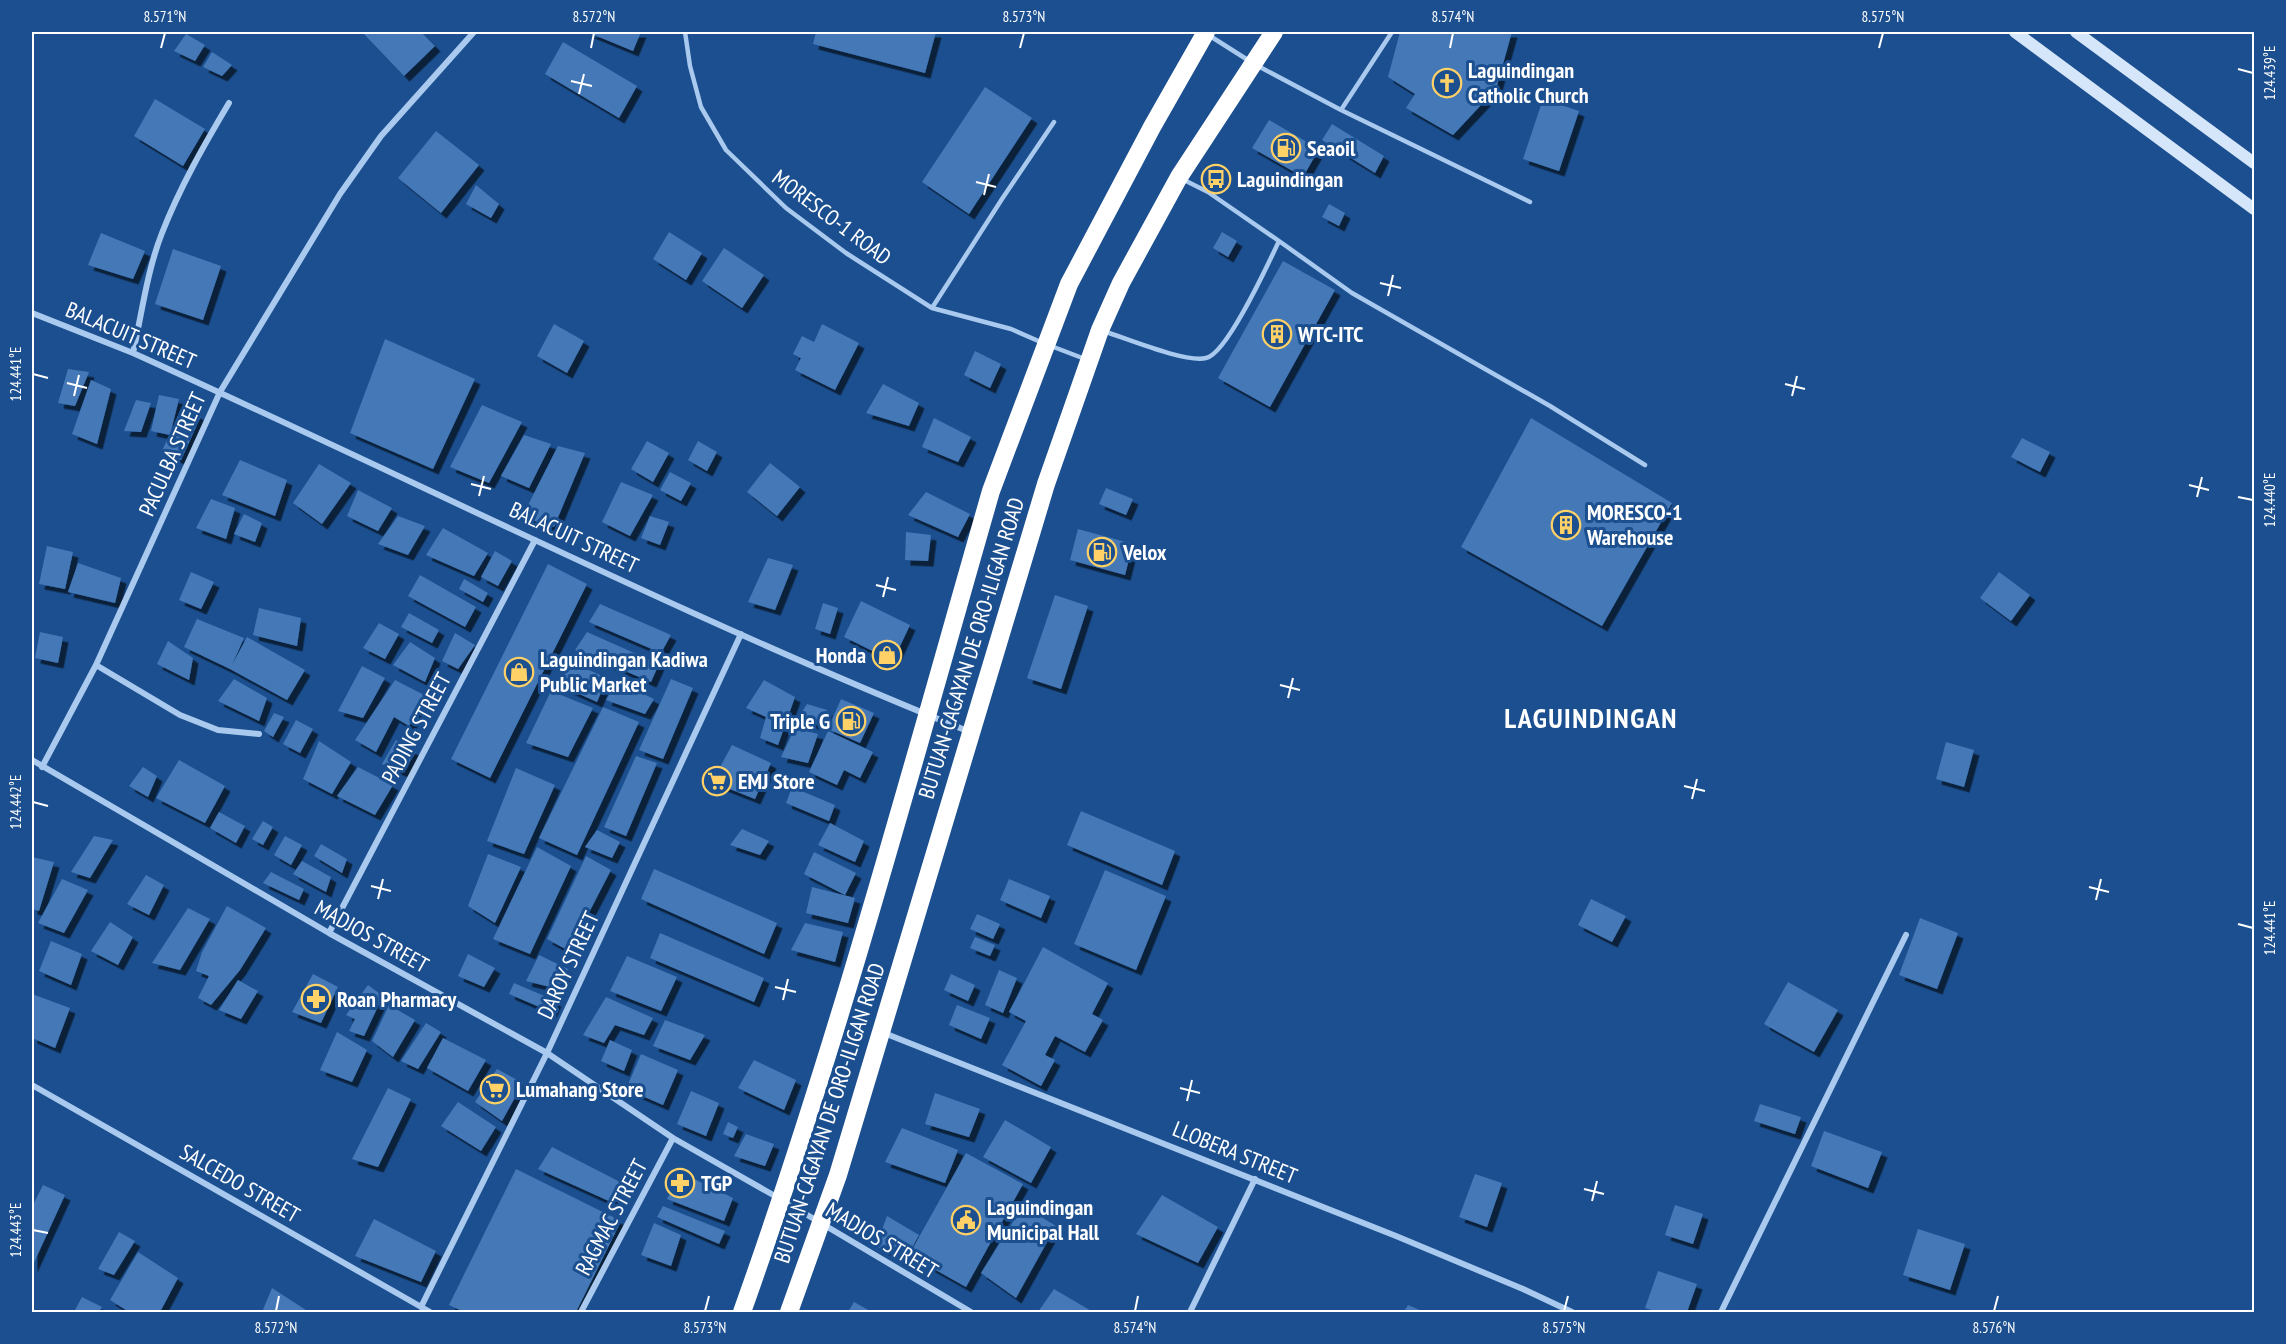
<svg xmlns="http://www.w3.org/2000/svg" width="2286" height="1344" viewBox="0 0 2286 1344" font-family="'PT Sans Narrow',sans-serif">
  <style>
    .building { fill: #4478b7; filter: url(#shadow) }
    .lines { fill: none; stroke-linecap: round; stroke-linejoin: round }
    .lane { stroke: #a9c9ee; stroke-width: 4.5 }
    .street { stroke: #a9c9ee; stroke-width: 6 }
    .secondary { stroke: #d6e6fa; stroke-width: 12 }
    .highway { stroke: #fff; stroke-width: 18 }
    .ticks { fill: none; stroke: #fff; stroke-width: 2 }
    .labels { text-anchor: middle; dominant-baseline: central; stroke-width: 6; stroke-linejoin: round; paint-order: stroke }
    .poi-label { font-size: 22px; font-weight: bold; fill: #fff; stroke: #1b4f8f; text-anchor: start }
    .street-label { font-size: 22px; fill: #fff; stroke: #1b4f8f }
    .district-label { font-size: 28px; font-weight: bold; letter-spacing: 1.5px; fill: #fff; stroke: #1b4f8f }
    .neatline { fill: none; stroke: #fff; stroke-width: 2 }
    .ticks-label { font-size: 15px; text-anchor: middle; fill: #fff }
  </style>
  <defs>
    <filter id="shadow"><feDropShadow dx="5.5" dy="5.5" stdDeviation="0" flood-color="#0009"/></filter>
  </defs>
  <rect width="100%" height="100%" fill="#1b4f8f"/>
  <!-- building -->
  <path class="building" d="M362,32H421L435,46L404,76Z
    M587,32H641L633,51Z
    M816,32H936L925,73L813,44Z
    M1400,32H1512L1496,89L1453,135L1406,108L1415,94L1388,77Z
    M186,34L205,45L195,61L174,51Z
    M563,42L637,86L619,118L545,74Z
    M212,52L232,65L222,76L203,67Z
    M985,87L1032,118L969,214L922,182Z
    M155,99L205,129L183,166L134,136Z
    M1543,99L1579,111L1559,171L1523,159Z
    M1269,120L1319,149L1303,177L1252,148Z
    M1332,124L1384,156L1375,173L1322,140Z
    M436,131L479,165L441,213L398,178Z
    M476,185L499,204L491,218L466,204Z
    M1329,204L1345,213L1339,226L1322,217Z
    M669,232L702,253L686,280L653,259Z
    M1222,232L1237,241L1228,257L1213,248Z
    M101,233L145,251L133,279L88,265Z
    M724,248L764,275L742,308L702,281Z
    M173,249L221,266L203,320L155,304Z
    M1283,261L1335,290L1270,407L1218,378Z
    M554,324L584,341L567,373L537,356Z
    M822,324L859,343L835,390L795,370L801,358L793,354L802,336L814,342Z
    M385,339L475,379L433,469L350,433Z
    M975,351L1001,364L990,388L964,375Z
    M68,369L89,372L75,406L58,403Z
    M91,380L111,389L97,444L72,434Z
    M883,384L919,403L909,426L866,413Z
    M159,395L179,399L170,435L151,431Z
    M136,400L151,403L141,432L124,431Z
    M482,405L522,422L489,483L450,467Z
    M182,407L201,416L181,460L162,451Z
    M934,418L971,437L958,462L922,447Z
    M1531,418L1672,503L1602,626L1461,547Z
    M524,435L551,444L529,488L501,476Z
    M2022,438L2050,452L2040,472L2011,457Z
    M647,441L669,453L653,482L631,469Z
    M698,441L717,452L707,471L688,460Z
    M558,446L585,453L554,527L522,517Z
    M240,460L287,480L275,516L222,495Z
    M770,463L800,487L777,516L747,492Z
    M319,464L351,483L322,524L293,503Z
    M670,472L691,483L681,501L660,490Z
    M621,482L653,495L630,536L602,522Z
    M1106,488L1133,499L1126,515L1099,504Z
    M358,490L392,508L378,531L347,516Z
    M926,492L970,514L958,537L908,515Z
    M211,499L235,508L226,539L196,528Z
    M244,514L262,523L255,542L234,534Z
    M398,516L425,526L408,555L378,544Z
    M650,516L669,522L660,545L641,538Z
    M443,528L488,553L474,576L426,555Z
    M1078,529L1133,544L1125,575L1070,560Z
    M906,532L931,535L928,561L905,560Z
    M47,546L73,552L65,589L39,584Z
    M495,551L512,561L498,586L481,577Z
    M768,558L793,565L775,610L748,602Z
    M78,563L121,578L115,603L68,592Z
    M548,564L587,584L490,778L451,759Z
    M191,572L214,582L201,609L179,600Z
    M1999,572L2030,595L2011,621L1980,598Z
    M420,575L476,607L465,627L408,596Z
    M464,579L488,593L483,602L459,589Z
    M1055,595L1088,606L1061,689L1027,678Z
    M861,601L910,625L893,661L844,637Z
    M823,603L838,608L830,634L815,629Z
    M600,604L671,635L661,653L589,622Z
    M259,608L301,618L297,646L253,635Z
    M409,613L439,630L432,643L401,627Z
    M197,619L244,638L232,665L247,637L305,670L287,700L230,669L184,647Z
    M379,623L399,634L385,659L363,648Z
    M40,632L63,637L58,663L35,658Z
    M587,632L659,664L651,682L575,650Z
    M455,633L475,645L458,669L442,661Z
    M168,641L193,658L189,680L157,664Z
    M410,642L435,658L425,682L393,665Z
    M568,661L607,678L597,702L557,684Z
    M362,666L385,678L363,718L338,711Z
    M234,679L267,698L259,721L218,701Z
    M671,679L693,688L663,759L639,750Z
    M395,680L428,697L409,726L394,717L376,752L355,740Z
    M764,680L795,697L778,745L760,738L766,717L746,708Z
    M617,681L654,699L645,714L606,700Z
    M551,691L593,708L568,757L526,743Z
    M841,699L874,713L860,743L828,729Z
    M807,704L827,710L822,726L797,720Z
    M603,707L639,722L577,855L539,838Z
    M274,713L284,717L273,737L264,731Z
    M296,720L313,729L300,753L283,744Z
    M795,728L818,734L808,763L781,757Z
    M828,731L873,752L860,778L844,770L837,785L809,772Z
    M396,740L416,752L403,772L382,764Z
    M319,741L351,762L332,794L303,779Z
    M1946,742L1974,750L1964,787L1936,779Z
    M732,745L771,763L755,799L712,782Z
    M636,756L657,763L626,836L604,827Z
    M179,760L225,786L205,823L156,798Z
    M143,767L157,776L148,797L129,786Z
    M358,767L393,785L375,815L337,796Z
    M516,768L555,785L524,854L487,841Z
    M792,787L835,805L829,821L786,803Z
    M1081,811L1175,851L1162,885L1067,845Z
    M219,812L245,826L236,843L210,828Z
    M263,821L273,827L263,845L252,839Z
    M830,823L864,841L855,862L818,845Z
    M742,829L769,841L760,855L730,845Z
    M597,830L620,842L612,858L585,847Z
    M94,836L113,840L90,878L71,872Z
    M285,836L302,845L291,865L274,855Z
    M321,844L347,859L342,873L314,856Z
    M537,847L571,866L530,954L493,939Z
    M814,852L856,873L845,895L804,874Z
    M488,854L521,867L495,923L468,906Z
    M586,856L611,870L569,951L547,939Z
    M32,857L54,862L39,911L32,909Z
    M302,861L331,877L326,892L293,874Z
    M654,869L777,923L764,954L641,899Z
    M1105,870L1166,896L1136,970L1074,944Z
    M271,872L304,889L299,900L263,883Z
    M146,875L164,885L149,915L127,904Z
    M62,879L88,890L64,933L38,923Z
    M1009,879L1050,896L1041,918L1000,900Z
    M812,887L855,898L848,923L806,913Z
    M1591,899L1626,916L1612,942L1578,925Z
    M227,906L266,928L240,970L211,1005L198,998L209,976L196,971L202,952Z
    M188,908L210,919L180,970L152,963Z
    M977,914L1000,924L993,939L970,929Z
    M1920,918L1958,933L1937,989L1899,975Z
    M110,922L133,937L118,965L91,951Z
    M805,923L843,932L835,962L791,950Z
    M660,933L764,978L754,1002L650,958Z
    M975,937L995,945L990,956L970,948Z
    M51,941L82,954L71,985L39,971Z
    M1043,947L1108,983L1092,1014L1103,1020L1085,1052L1055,1036L1045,1055L1055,1060L1041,1086L1002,1065L1026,1021L1009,1012Z
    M468,954L495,968L484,987L458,976Z
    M539,955L568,969L558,989L526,981Z
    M627,956L677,977L661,1011L610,991Z
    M999,970L1017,978L1003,1013L985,1005Z
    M313,974L338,987L321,1023L292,1012Z
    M951,974L975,985L968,1001L944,990Z
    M238,980L258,991L241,1019L219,1010Z
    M1788,982L1838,1010L1814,1052L1764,1024Z
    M514,983L556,1001L551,1012L509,994Z
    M368,985L383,996L364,1036L349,1031L355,1019L346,1015Z
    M32,994L70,1008L55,1048L32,1038Z
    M606,997L653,1018L644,1035L615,1025L604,1043L583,1035Z
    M389,1005L415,1020L393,1057L372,1041Z
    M957,1005L990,1018L981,1039L949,1025Z
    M665,1020L705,1035L690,1060L653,1046Z
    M426,1023L441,1032L418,1069L401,1061Z
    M337,1032L367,1050L352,1082L320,1070Z
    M443,1038L486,1060L468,1091L427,1068Z
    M610,1040L632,1050L624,1071L601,1061Z
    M641,1054L678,1070L663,1105L626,1089Z
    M754,1060L796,1080L784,1110L738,1088Z
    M497,1069L523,1083L502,1121L475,1102Z
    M388,1088L411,1099L378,1167L352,1159Z
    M691,1091L719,1103L706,1136L677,1124Z
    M935,1093L980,1109L969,1137L925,1124Z
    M458,1102L496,1127L481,1151L441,1126Z
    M1760,1104L1801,1117L1795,1134L1754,1121Z
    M1005,1120L1051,1147L1031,1183L983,1157Z
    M728,1122L738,1127L733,1138L723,1134Z
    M902,1128L958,1150L945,1183L885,1162Z
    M1824,1131L1882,1152L1868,1188L1811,1166Z
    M746,1134L774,1144L765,1166L734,1156Z
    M552,1147L622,1183L611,1202L538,1169Z
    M966,1153L1023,1184L966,1287L909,1255Z
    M516,1169L621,1221L576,1312H464L449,1305Z
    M682,1173L733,1198L724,1221L667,1199Z
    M1475,1174L1502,1183L1487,1227L1459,1217Z
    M43,1185L65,1195L32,1267V1207Z
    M1162,1195L1218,1227L1198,1263L1136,1234Z
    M1675,1205L1703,1214L1693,1244L1665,1235Z
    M663,1206L725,1231L719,1244L657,1217Z
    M1023,1206L1056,1226L1016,1298L981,1273Z
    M887,1216L919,1235L905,1261L876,1246Z
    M374,1219L436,1251L421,1282L355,1256Z
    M654,1223L681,1235L671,1266L641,1255Z
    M1918,1229L1965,1244L1950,1290L1903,1275Z
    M119,1232L135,1241L114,1275L98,1269Z
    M138,1252L178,1278L160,1312H129L110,1300Z
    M1658,1271L1697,1284L1687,1312H1658L1645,1308Z
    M272,1288L309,1312H262Z
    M1054,1289L1093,1312H1038Z
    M82,1297L102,1307L99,1312H74Z
    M854,1302L872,1312H848Z
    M1408,1305L1424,1312H1404Z"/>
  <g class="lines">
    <!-- lane -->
    <path class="lane" d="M685,32L690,66L701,107L726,150L786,208L846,253L932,308L1011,329L1043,343
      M1210,36L1251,62
      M1258,66L1341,110L1392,32
      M1341,110L1530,202
      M1279,241L1352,293L1550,406L1645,465
      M932,308L1002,199L1054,122
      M1103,331C1126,338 1185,363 1206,358C1227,354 1269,262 1279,241L1208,192L1184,180
      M1051,346L1085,359"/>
    <!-- street -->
    <path class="street" d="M32,313L133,353C412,479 686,618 970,732
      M133,353C142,313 147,271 162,233C180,187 204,145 229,103
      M96,665L180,715L218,730L259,734
      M32,760L329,933L547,1053L673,1138L782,1200L971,1312
      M42,767L96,665L220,392L340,194L381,136L474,32
      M329,933L535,540
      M884,1033L1396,1236L1523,1289L1572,1312
      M32,1085L430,1312
      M421,1307L547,1053L741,634
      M581,1312L673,1138
      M1190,1312L1255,1179
      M1721,1312L1906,935"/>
    <!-- secondary -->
    <path class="secondary" d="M2015,32L2254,209
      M2076,32L2254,163"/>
    <!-- highway -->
    <path class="highway" d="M742,1312C838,1043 912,766 991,491L1069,284L1152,127L1206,32
      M789,1312L838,1175L1046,484L1100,330L1121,283L1179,177L1274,32"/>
  </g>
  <!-- ticks -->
  <path class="ticks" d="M161,48L165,33M591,48L594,33M1020,48L1024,33M1450,48L1453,33M1879,48L1883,33M2238,69L2253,73M571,81L592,86M579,94L584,74M976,182L996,187M984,195L989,174M1380,283L1401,288M1388,296L1393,275M33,374L48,378M67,383L87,388M1785,384L1805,389M74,396L79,375M1792,396L1797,376M471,484L491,489M2189,485L2209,490M479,496L484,476M2197,497L2202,477M2238,497L2253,500M876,585L896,590M883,597L888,577M1280,685L1300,690M1288,698L1293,678M1684,786L1705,791M1692,799L1697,779M33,802L48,806M371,886L391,891M2089,887L2109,892M378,899L383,879M2096,900L2101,879M2238,924L2253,928M775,987L796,992M783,1000L788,979M1180,1088L1200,1093M1187,1101L1192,1080M1584,1189L1604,1194M1592,1201L1597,1181M33,1230L48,1233M276,1311L279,1296M705,1311L709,1296M1135,1311L1138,1296M1564,1311L1568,1296M1994,1311L1998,1296"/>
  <!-- icons -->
  <defs>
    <g id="church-ring" transform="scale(1.5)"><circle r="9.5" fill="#1b4f8f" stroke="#ffd166" stroke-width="1.5"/><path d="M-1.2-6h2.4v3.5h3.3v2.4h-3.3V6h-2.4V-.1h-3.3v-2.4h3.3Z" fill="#ffd166"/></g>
    <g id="fuel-ring" transform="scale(1.5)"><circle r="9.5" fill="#1b4f8f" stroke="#ffd166" stroke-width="1.5"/><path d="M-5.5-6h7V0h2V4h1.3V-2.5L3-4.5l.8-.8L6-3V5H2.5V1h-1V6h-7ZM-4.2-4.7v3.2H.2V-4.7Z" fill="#ffd166"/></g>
    <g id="bus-ring" transform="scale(1.5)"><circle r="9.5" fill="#1b4f8f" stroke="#ffd166" stroke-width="1.5"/><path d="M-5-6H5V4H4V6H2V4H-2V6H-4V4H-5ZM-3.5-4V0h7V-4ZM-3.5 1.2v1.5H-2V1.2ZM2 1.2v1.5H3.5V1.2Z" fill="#ffd166"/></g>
    <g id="building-ring" transform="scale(1.5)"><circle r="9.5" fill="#1b4f8f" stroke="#ffd166" stroke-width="1.5"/><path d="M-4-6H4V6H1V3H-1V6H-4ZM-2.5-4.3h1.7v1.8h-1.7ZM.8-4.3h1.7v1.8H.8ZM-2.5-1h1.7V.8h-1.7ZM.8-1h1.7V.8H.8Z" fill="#ffd166"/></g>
    <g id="shop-ring" transform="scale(1.5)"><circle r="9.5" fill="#1b4f8f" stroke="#ffd166" stroke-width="1.5"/><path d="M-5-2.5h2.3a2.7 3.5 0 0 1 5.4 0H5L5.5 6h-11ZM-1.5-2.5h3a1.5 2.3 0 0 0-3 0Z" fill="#ffd166"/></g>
    <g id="supermarket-ring" transform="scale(1.5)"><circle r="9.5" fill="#1b4f8f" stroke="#ffd166" stroke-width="1.5"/><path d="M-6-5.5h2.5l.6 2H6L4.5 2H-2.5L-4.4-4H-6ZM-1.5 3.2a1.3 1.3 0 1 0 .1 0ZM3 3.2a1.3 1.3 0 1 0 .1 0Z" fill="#ffd166"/></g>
    <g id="pharmacy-ring" transform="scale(1.5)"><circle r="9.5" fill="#1b4f8f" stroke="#ffd166" stroke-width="1.5"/><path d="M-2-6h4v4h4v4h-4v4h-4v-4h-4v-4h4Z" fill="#ffd166"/></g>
    <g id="civic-ring" transform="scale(1.5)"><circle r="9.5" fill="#1b4f8f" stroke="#ffd166" stroke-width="1.5"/><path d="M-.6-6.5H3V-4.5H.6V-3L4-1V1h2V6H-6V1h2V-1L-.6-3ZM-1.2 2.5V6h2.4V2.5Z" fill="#ffd166"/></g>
  </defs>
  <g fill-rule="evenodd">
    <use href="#church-ring" x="1447" y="83"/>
    <use href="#fuel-ring" x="1286" y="148"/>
    <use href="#bus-ring" x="1216" y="179"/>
    <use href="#building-ring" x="1277" y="334"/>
    <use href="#building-ring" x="1566" y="525"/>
    <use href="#fuel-ring" x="1102" y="552"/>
    <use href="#shop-ring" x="887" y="655"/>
    <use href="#shop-ring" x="519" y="672"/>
    <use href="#fuel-ring" x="851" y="721"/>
    <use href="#supermarket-ring" x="717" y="781"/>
    <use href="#pharmacy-ring" x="316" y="999"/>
    <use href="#supermarket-ring" x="495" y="1089"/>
    <use href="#pharmacy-ring" x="680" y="1183"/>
    <use href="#civic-ring" x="966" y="1220"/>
  </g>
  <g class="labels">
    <!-- poi labels -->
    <g class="poi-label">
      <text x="1468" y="70">Laguindingan<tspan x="1468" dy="25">Catholic Church</tspan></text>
      <text x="1307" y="148">Seaoil</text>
      <text x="1237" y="179">Laguindingan</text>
      <text x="1298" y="334">WTC-ITC</text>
      <text x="1587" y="512">MORESCO-1<tspan x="1587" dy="25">Warehouse</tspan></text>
      <text x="1123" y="552">Velox</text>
      <text x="866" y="655" text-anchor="end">Honda</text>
      <text x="540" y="659">Laguindingan Kadiwa<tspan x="540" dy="25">Public Market</tspan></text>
      <text x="830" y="721" text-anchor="end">Triple G</text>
      <text x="738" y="781">EMJ Store</text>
      <text x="337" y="999">Roan Pharmacy</text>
      <text x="516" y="1089">Lumahang Store</text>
      <text x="701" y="1183">TGP</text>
      <text x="987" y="1207">Laguindingan<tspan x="987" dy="25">Municipal Hall</tspan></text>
    </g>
    <!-- street labels -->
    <g class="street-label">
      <text transform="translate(832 217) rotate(37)">MORESCO-1 ROAD</text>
      <text transform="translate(131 335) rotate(23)">BALACUIT STREET</text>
      <text transform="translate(172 454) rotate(-66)">PACULBA STREET</text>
      <text transform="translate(574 537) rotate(25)">BALACUIT STREET</text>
      <text transform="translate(971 648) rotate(-73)">BUTUAN-CAGAYAN DE ORO-ILIGAN ROAD</text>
      <text transform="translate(416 728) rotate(-62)">PADING STREET</text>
      <text transform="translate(372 936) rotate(29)">MADJOS STREET</text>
      <text transform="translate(568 965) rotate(-65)">DAROY STREET</text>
      <text transform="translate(829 1113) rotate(-72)">BUTUAN-CAGAYAN DE ORO-ILIGAN ROAD</text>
      <text transform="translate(1235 1152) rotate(22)">LLOBERA STREET</text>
      <text transform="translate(240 1183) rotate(30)">SALCEDO STREET</text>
      <text transform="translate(611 1217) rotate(-62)">RAGMAC STREET</text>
      <text transform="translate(882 1240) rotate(31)">MADJOS STREET</text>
    </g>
    <!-- district labels -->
    <g class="district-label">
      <text x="1591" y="717">LAGUINDINGAN</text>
    </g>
  </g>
  <!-- border -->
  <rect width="2286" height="1344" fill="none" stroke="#1b4f8f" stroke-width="66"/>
  <rect x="33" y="33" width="2220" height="1278" class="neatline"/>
  <g class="ticks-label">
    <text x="165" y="22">8.571°N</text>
    <text x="594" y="22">8.572°N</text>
    <text x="1024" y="22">8.573°N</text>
    <text x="1453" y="22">8.574°N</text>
    <text x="1883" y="22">8.575°N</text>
    <text transform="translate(2270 73) rotate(-90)" y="5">124.439°E</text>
    <text transform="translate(16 374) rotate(-90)" y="5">124.441°E</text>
    <text transform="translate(2270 500) rotate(-90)" y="5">124.440°E</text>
    <text transform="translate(16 802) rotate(-90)" y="5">124.442°E</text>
    <text transform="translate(2270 928) rotate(-90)" y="5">124.441°E</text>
    <text transform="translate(16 1230) rotate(-90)" y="5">124.443°E</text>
    <text x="276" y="1333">8.572°N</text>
    <text x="705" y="1333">8.573°N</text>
    <text x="1135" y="1333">8.574°N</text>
    <text x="1564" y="1333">8.575°N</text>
    <text x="1994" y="1333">8.576°N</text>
  </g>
</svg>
